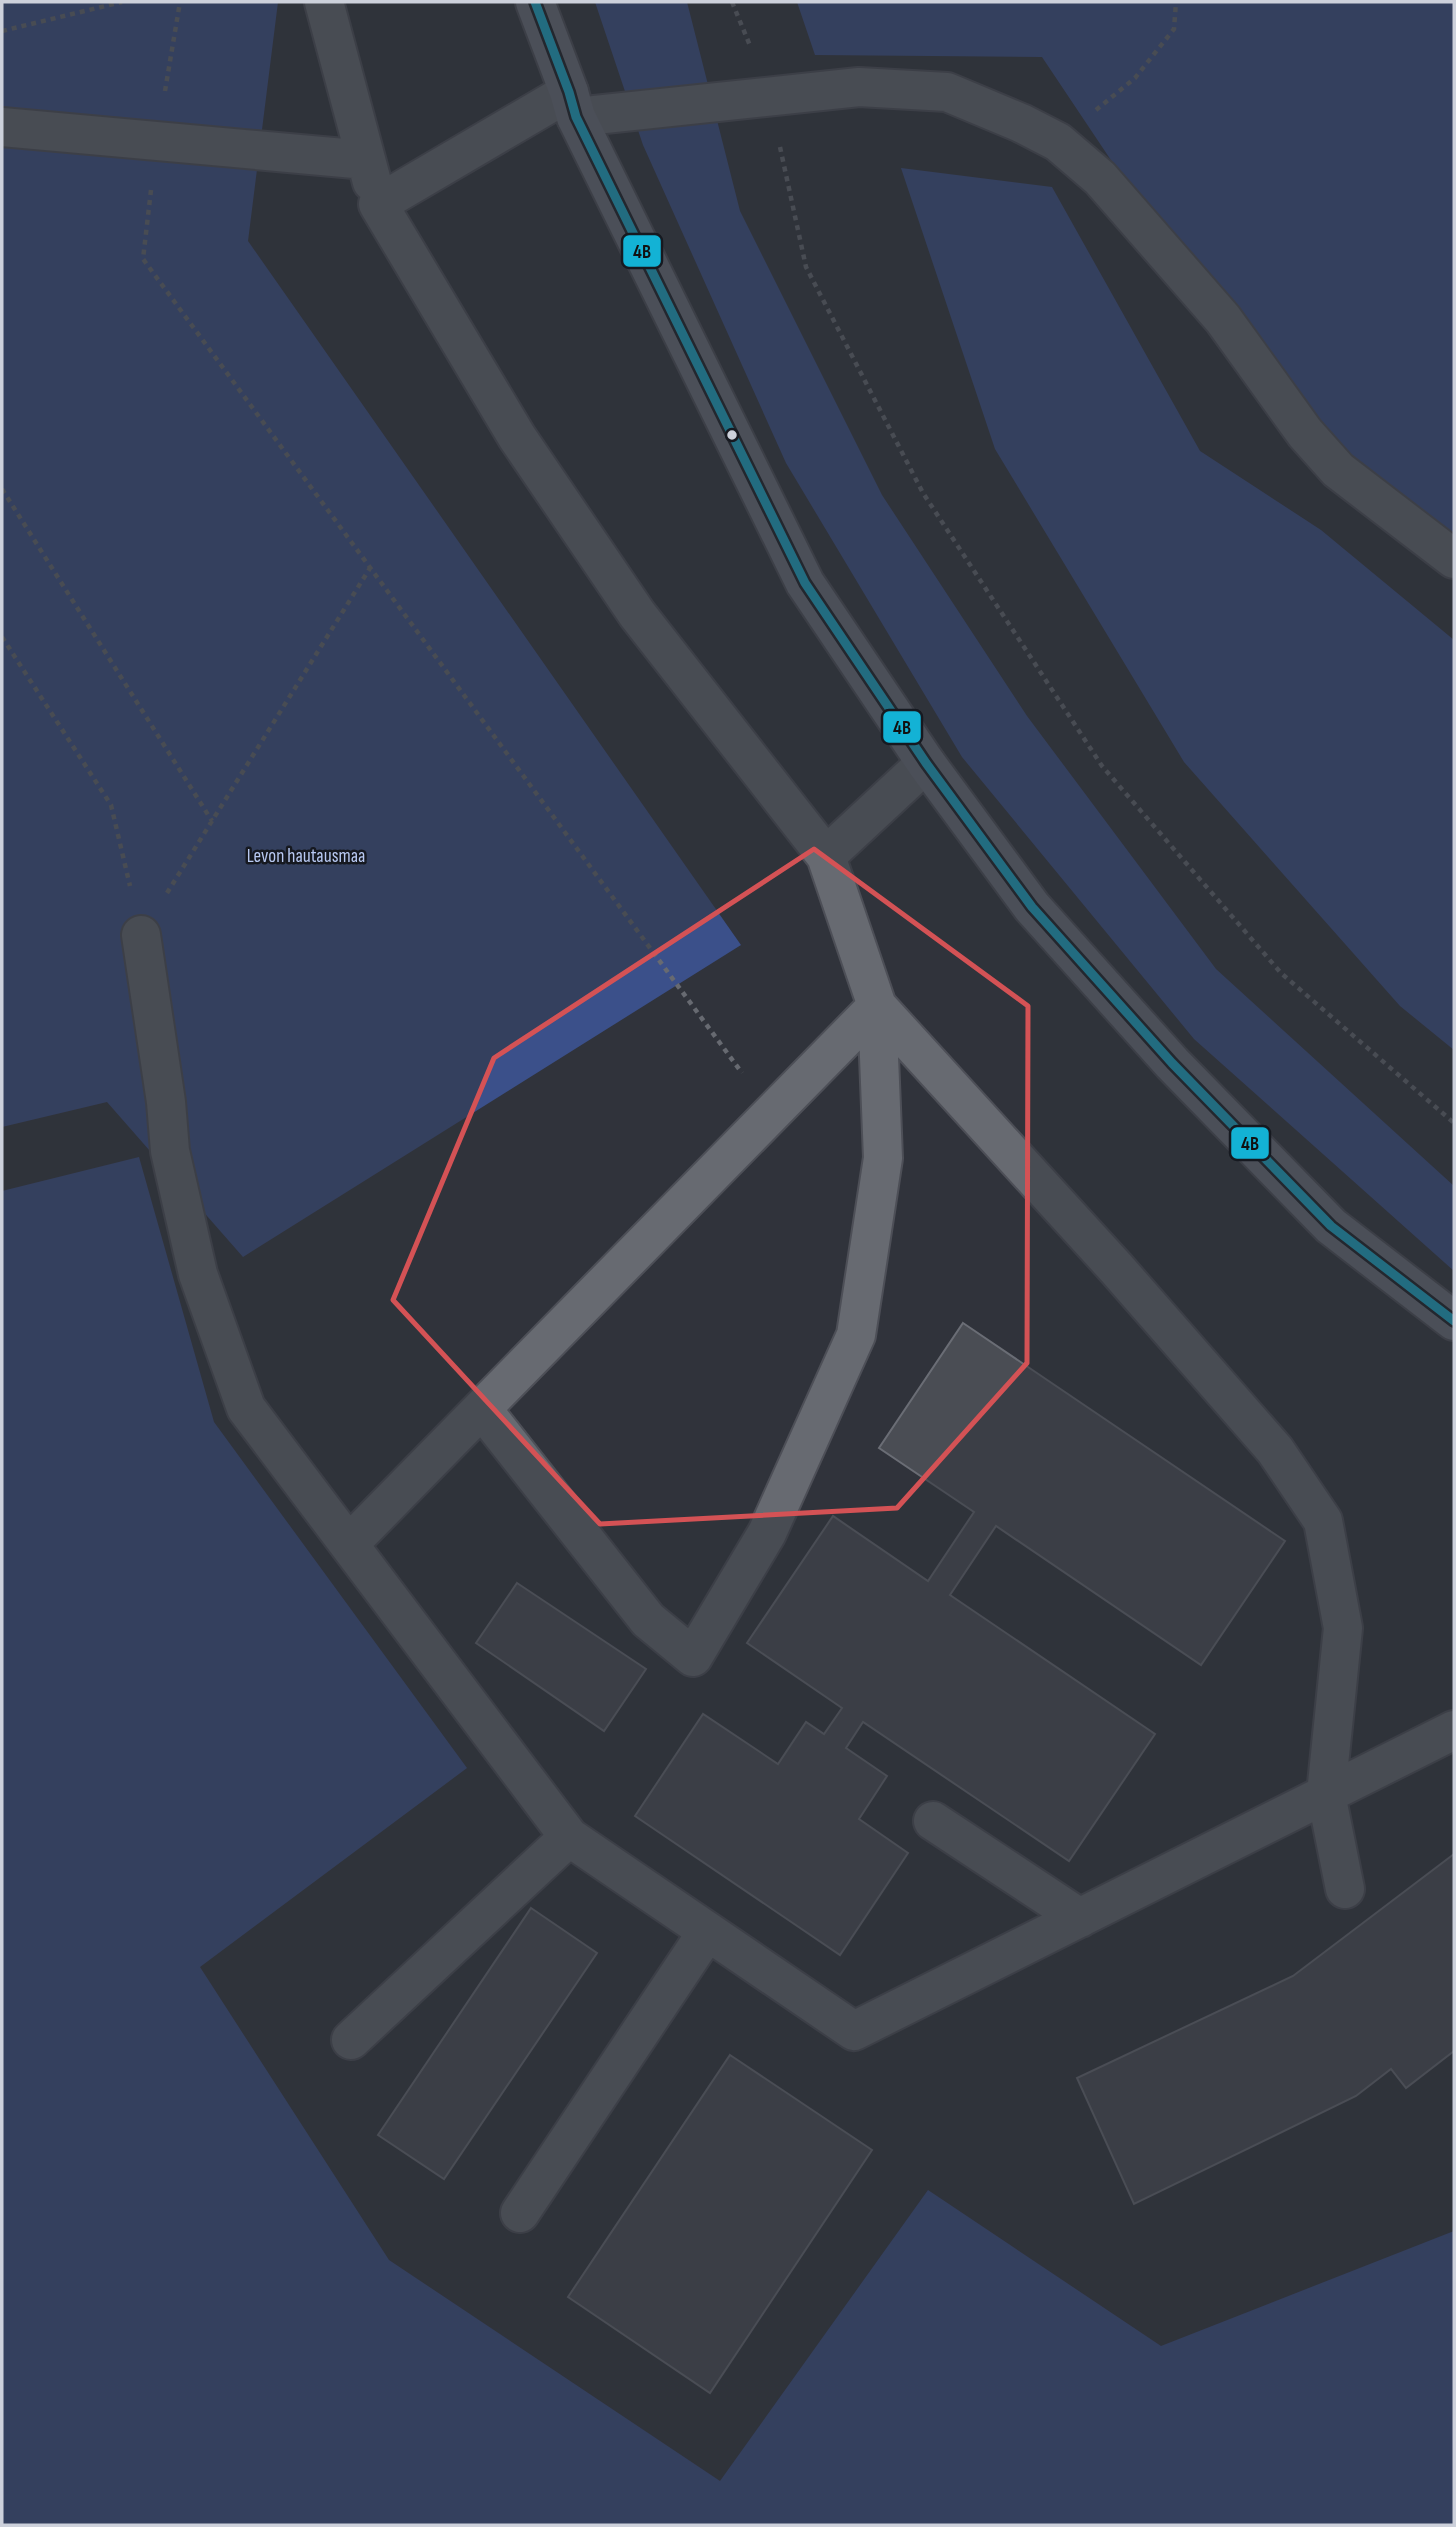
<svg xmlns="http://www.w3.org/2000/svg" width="1456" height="2527" viewBox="0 0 1456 2527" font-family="'Sofia Sans Condensed',sans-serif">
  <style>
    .green { fill: #3b508a }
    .building { fill: #4a4d54; stroke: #6a6d75; stroke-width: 2 }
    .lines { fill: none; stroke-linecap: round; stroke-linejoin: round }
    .minor-casing { stroke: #4d4f57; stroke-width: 42 }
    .major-casing { stroke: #4d4f57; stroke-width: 42 }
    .path { stroke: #676a71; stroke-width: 4.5; stroke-dasharray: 5 5; stroke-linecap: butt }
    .minor { stroke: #676a71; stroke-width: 38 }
    .major { stroke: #6d717c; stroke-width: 38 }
    .bus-1-casing { stroke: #161920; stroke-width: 14 }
    .bus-1 { stroke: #13b2d5; stroke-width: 9 }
    .marked { fill: none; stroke: #d45255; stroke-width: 5; stroke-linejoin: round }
    .bus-dot { fill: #cdd1db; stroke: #161920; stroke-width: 2.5 }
    .labels { text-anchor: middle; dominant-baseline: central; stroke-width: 5; stroke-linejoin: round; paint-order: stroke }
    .park-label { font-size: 19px; fill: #b8c9f2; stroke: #161920 }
    .line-badge { stroke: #161920; stroke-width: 2.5 }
    .pale-badge-label { font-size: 19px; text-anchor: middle; font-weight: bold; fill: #111 }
  </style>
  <rect width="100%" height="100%" fill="#30333b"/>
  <!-- green -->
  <path class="green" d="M2,2H278L248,241L741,945L243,1257L107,1102L2,1127Z
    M595,2H687L740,211L882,495L1027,716L1216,969L1454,1186V1271L1194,1039L962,757L786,463L643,145Z
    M797,2H1454V537L1340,460L1145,211L1042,57L815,55Z
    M901,168L1052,187L1200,451L1321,530L1454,640V1050L1400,1006L1184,762L995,449Z
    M139,1157L214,1422L467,1768L200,1967L389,2260L720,2481L928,2190L1161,2346L1454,2231V2525H2V1191Z"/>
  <!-- building -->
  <path class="building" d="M963,1323L1285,1541L1201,1665L996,1526L950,1595L1155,1734L1069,1861L863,1722L846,1748L887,1776L859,1819L908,1853L840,1955L635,1816L703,1714L778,1764L806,1722L824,1734L842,1708L747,1643L833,1516L928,1581L974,1512L879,1448Z
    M517,1583L646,1669L604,1731L476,1643Z
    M1454,1854V2051L1406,2088L1391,2069L1356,2096L1134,2204L1077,2078L1293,1976Z
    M531,1908L597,1953L444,2179L378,2135Z
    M730,2055L872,2150L710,2393L568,2297Z"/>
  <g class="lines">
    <!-- minor casing -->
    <g class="minor-casing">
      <path id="minor" d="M324,2L372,182
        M569,92L378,204L517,437L637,614L826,856L877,1006L1116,1268L1275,1450L1323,1521L1343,1628L1326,1794L1345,1889
        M576,117L859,87L947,92L1021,123L1058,142L1100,178L1223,319L1305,433L1338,470L1454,559
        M2,127L366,160
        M826,856L926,763
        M141,935L166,1102L170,1151L198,1274L246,1408L569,1837L854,2031L1454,1730
        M482,1409L648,1620L693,1657L767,1533L856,1335L883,1158L877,1006
        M349,1544L877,1006
        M933,1821L1080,1918
        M351,2040L569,1837
        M520,2213L707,1932"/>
    </g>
    <!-- major casing -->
    <g class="major-casing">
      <path id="major" d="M535,2L569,92L576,117L805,583L926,763L1032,907L1172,1063L1331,1226L1454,1321"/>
    </g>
    <!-- path -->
    <path class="path" d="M732,2L751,48
      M2,31L122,2
      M165,91L180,2
      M1096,110L1135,78L1174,29L1176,2
      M780,147L806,267L923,493L1102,766L1281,973L1454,1123
      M151,190L143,259L742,1073
      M2,489L212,821
      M2,637L111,805L130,886
      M167,893L370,568"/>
    <!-- minor -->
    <use href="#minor" class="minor"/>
    <!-- major -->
    <use href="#major" class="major"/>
    <!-- bus-1 casing -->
    <g class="bus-1-casing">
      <path id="bus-1" d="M535,2L569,92L576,117L805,583L926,763L1032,907L1172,1063L1331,1226L1454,1321"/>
    </g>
    <!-- bus-1 -->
    <use href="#bus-1" class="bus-1"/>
  </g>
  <!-- marked area -->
  <path d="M0 0H1456V2527H0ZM814,849L1028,1006L1027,1363L897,1508L600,1524L393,1300L494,1058Z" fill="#30333b" fill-opacity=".55" fill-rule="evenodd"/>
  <path class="marked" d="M814,849L1028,1006L1027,1363L897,1508L600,1524L393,1300L494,1058Z"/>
  <!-- markers -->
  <circle class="bus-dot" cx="732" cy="435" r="6"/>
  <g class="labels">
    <!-- park labels -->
    <g class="park-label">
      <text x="306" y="856">Levon hautausmaa</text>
    </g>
  </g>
  <g class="line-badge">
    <rect x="622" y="234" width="40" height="34" rx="7" fill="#13b2d5"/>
    <rect x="882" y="710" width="40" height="34" rx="7" fill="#13b2d5"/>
    <rect x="1230" y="1126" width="40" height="34" rx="7" fill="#13b2d5"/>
  </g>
  <g class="pale-badge-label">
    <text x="642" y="258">4B</text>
    <text x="902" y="734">4B</text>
    <text x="1250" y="1150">4B</text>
  </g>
  <!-- border -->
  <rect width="1456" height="2527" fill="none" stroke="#cdd1db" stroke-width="7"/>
</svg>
